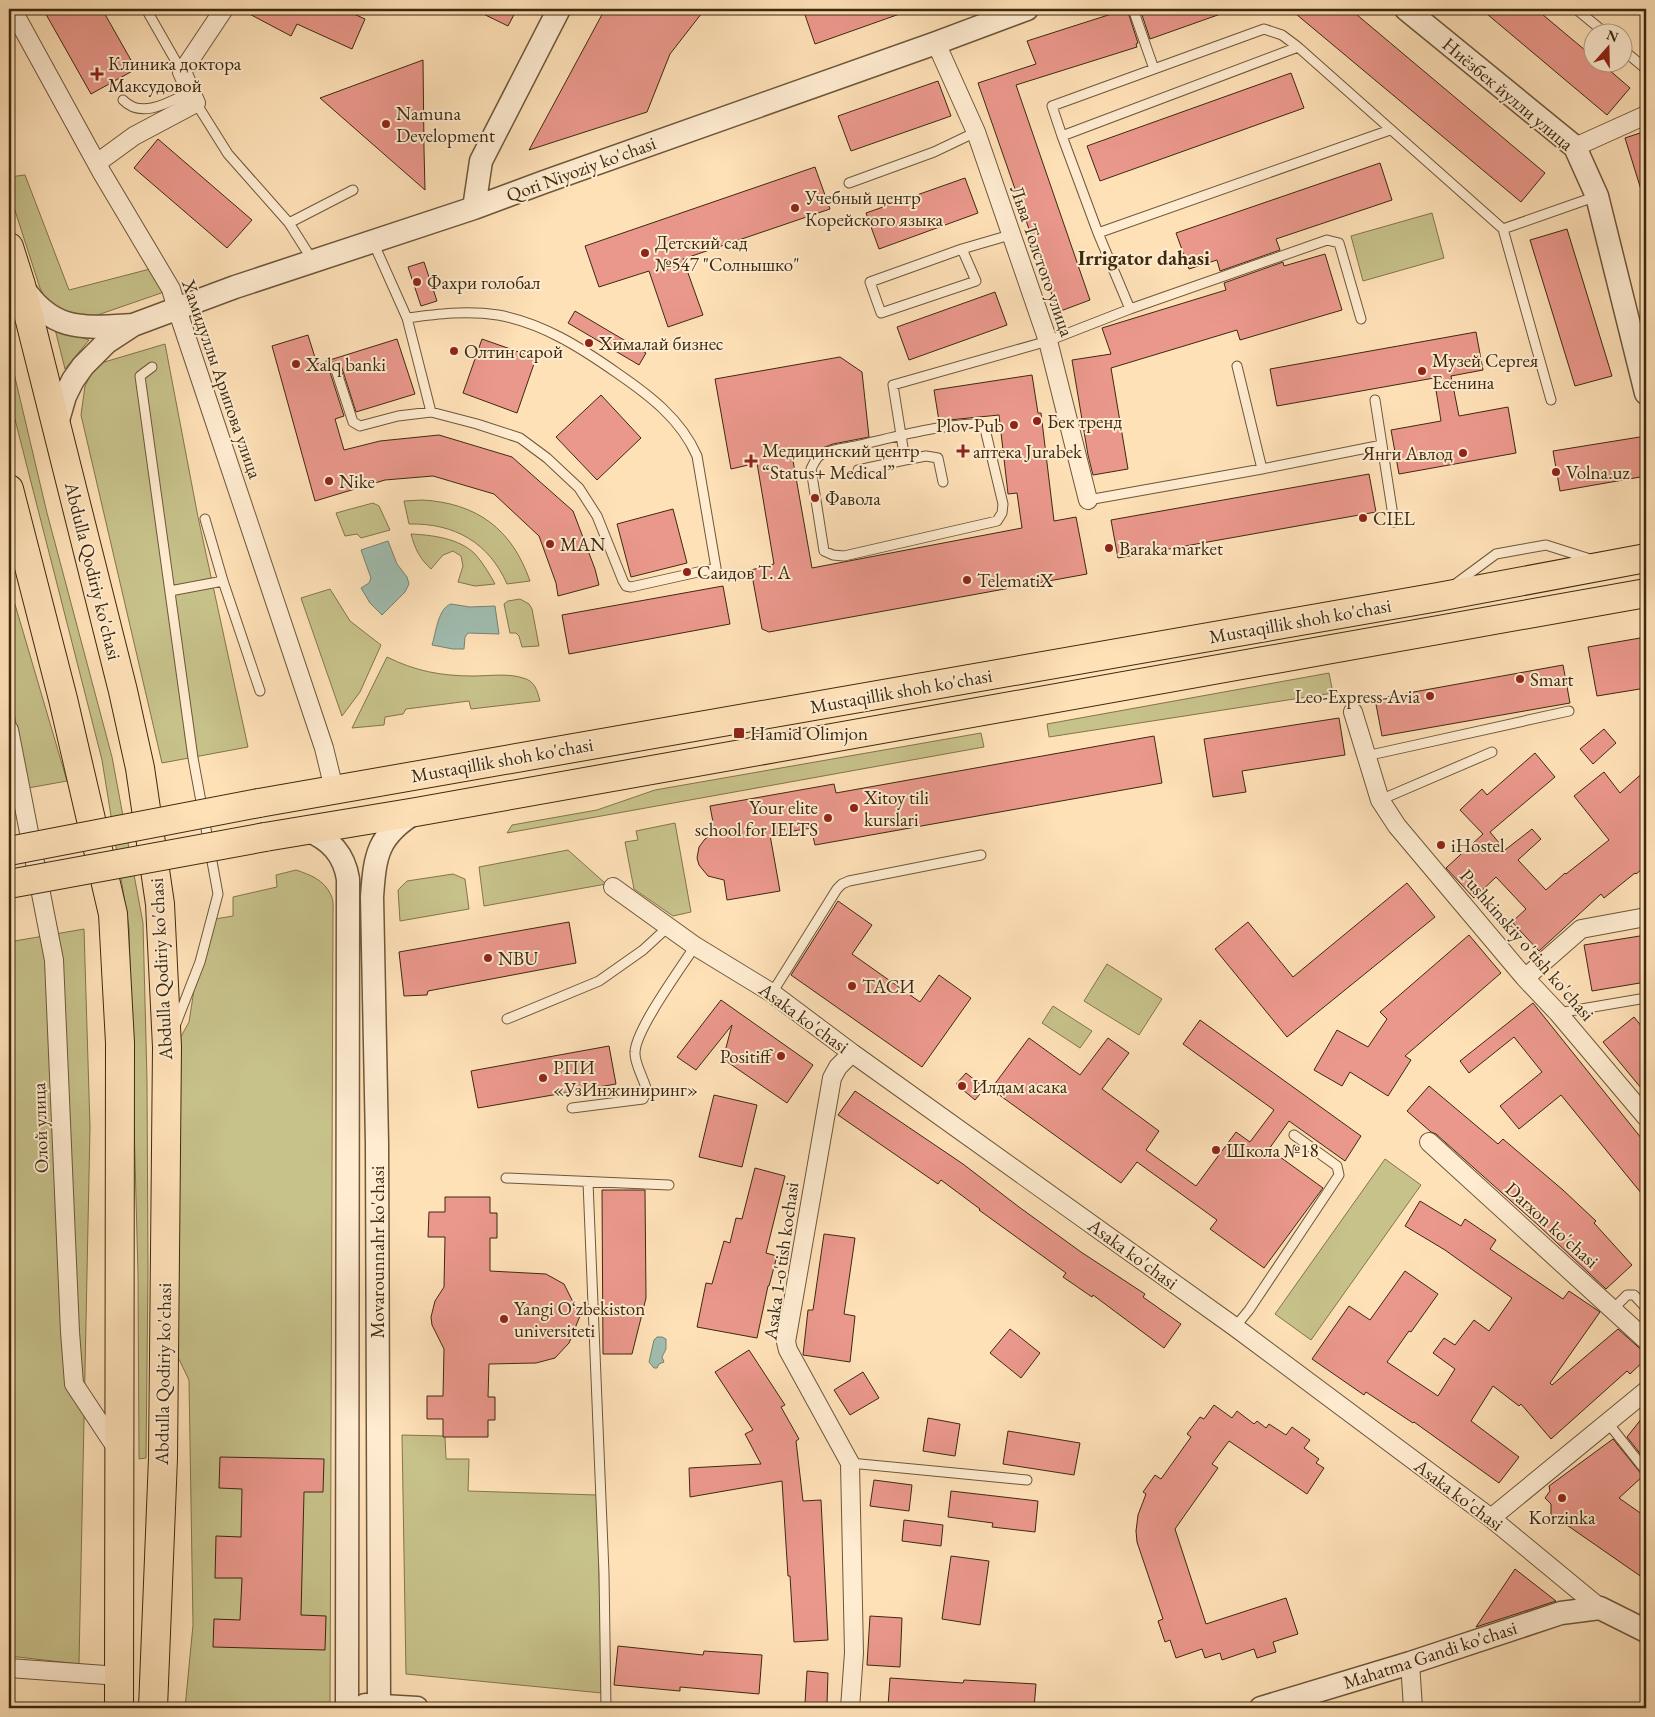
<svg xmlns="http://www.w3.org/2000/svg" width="1655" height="1717" viewBox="0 0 1655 1717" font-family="'EB Garamond',serif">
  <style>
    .green { fill: #c7c18a; stroke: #82754c }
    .water { fill: #a0bdb0; stroke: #788270 }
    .building { fill: #eb988c; stroke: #3d290f }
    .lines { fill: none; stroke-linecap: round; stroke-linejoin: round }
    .service-casing { stroke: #6e5739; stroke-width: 11 }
    .minor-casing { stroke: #6e5739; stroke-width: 20 }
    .tertiary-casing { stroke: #6e5739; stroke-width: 25 }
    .primary-casing { stroke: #3d290f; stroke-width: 30 }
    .service { stroke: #ffecd1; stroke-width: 9 }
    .minor { stroke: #ffecd1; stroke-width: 18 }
    .tertiary { stroke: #ffecd1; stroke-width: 22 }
    .primary { stroke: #ffe1b8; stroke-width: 28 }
    .primary-bridge-casing { stroke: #3d290f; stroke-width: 30; stroke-linecap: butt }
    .primary-bridge { stroke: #ffe1b8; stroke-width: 28 }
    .poi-dot { fill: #8f2418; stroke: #ffecd1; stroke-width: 2 }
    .labels { text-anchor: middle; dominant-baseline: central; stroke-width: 4; stroke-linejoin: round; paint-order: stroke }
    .poi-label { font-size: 19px; fill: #3d290f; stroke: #ffecd1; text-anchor: start }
    .street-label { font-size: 19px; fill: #3d290f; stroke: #ffecd1 }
    .neighbourhood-label { font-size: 20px; font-weight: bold; fill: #3d290f; stroke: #ffecd1 }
  </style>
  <rect width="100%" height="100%" fill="#ffe1b8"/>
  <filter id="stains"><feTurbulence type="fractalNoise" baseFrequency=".004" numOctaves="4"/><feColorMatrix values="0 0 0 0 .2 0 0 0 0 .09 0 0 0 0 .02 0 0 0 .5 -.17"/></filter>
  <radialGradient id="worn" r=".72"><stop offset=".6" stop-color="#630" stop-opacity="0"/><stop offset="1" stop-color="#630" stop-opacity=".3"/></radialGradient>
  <!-- green -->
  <path class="green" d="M25,175L69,290L150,269L164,292L89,318L56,308L44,296L40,288L9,192V177Z
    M1432,213L1444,258L1363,281L1351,236Z
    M55,329L89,340L65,369Z
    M165,344L198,517L248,747L162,763L81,415L85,386L92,372L101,363Z
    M9,352L47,513L112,757L143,923L147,1080L148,1273L146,1458L139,1459L138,1274L129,928L102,760L9,396Z
    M422,500C477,503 512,529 530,581L507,584C489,543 455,523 409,524L404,501Z
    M373,503L379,506L390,530L361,538L357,534L345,536L336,513Z
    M411,534C431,535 459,538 475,554C483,563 489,573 495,584L475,586L458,582L463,566L461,556L453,551L443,555L431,569C420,559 415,549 411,534Z
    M9,584L67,781L28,788L9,686Z
    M330,589L350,621L381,645L360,692L342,716L301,598Z
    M520,599L529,604L532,609L539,646L522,647L519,636L516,633H510L504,604L508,601Z
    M387,657C415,671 441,676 473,676C489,676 508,673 523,678C535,681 537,690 540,701L471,709L469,701L406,709L403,714L385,717L384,725L352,728Z
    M1329,673L1333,693L1049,737L1047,724Z
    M981,733L984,747L507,833L512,825L597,810L655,790Z
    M675,823L691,912L673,916L634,889L625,842L638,840L636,831Z
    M568,850L606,884L484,906L479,867Z
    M296,870C311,875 324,880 331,895C334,901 333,909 333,915L330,1708H185L193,1625L189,1380L174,1349L178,1042L189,1022L194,990L215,919L233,916V897L277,887L276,875Z
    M453,874L465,879L469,909L400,921L398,890L407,881Z
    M84,929L90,1127L79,1664L9,1656V942Z
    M1107,964L1162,999L1139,1035L1084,1001Z
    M1053,1006L1092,1031L1080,1048L1042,1023Z
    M1385,1159L1421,1185L1311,1340L1275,1314Z
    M402,1435L445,1436L446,1459H469L468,1491L597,1495L602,1693L406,1674Z"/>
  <!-- water -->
  <path class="water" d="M388,541L397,564L407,577L409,584L405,592L382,615L370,603L361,588L369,583L371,578L361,550Z
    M451,604L470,607L495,606L499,634L468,633L465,637L464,649H453L432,645C436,633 438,608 451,604Z
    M657,1337H662L666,1339V1349L662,1357L664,1362L659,1364L657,1368H654L649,1362L654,1340Z"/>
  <!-- building -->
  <path class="building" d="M43,9H102L136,69L91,94Z
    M240,9H343L365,19L352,49L297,24L291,36Z
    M473,9H517L508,26Z
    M605,9H705L670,54L647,112L529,150Z
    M803,9H908V11L815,44Z
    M1127,9L1138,43L1136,44L1137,47L1016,85L1090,300L1058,312L978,83L1036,64L1027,41Z
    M1140,9H1229V11L1150,39Z
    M1290,9H1350L1545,173L1521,202Z
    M1481,9H1536L1592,56V62H1600L1630,88L1607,115Z
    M423,60L424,149L425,190L320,98Z
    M1291,73L1304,108L1100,181L1087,146Z
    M938,81L951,116L851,151L838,116Z
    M1646,131V196H1643L1625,138Z
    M158,139L252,220L227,248L134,168Z
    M1380,163L1392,200L1276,239L1280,250L1220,271L1217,260L1189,269L1176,233Z
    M815,167L830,209L683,259L703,315L668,327L649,271L599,287L585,246Z
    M965,178L978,213L879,249L866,213Z
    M1567,229L1612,376L1575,386L1530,240Z
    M1325,254L1342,310L1240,340L1237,330L1111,368L1128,469L1093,475L1088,455L1072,360L1111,354L1102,328L1226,290L1224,283L1283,262L1284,266Z
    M424,262L437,301L421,306L408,267Z
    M995,292L1007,325L909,360L897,327Z
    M575,311L646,353L639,365L568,323Z
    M1476,332L1483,370L1451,376L1459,416L1508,407L1516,453L1399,474L1391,430L1441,421L1434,378L1277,406L1270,369Z
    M308,335L317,364L397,339L415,394L356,412L341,365L336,361L331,363L329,369L344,416L335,419L344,450L380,441L439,435L512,457L573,511L595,569L599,585L558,596L556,583L539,536L494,494L433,476L385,480L315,501L272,346Z
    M482,339L536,358L517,413L463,393Z
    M840,357L862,372L869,437L833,444L817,450L792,455L812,568L1022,528L1017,493L1008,494L999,415L939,421L934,390L1032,375L1038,413H1041L1054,521L1076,517L1087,574L769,632L762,629L751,570L774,564L757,463L731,469L715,379Z
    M601,395L641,438L597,480L556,437Z
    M1646,436V476L1560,491L1553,451Z
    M1369,474L1376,512L1118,558L1111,520Z
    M673,509L687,563L631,577L617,524Z
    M723,586L730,624L569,654L562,615Z
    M1646,637V688L1597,696L1588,647Z
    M1563,665L1570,703L1382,736L1375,699Z
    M1339,718L1345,755L1242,771L1246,792L1213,797L1204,739Z
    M1604,729L1616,743L1593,764L1580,749Z
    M1154,736L1162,783L815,845L811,828L770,835L780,891L727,900L724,880L708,876L699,865L697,858L699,847L705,839L715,833L710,806L834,784L836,793Z
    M1535,753L1555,777L1490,832L1505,850L1532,829L1541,839L1518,860L1546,890L1565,873L1566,874L1609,840L1574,796L1604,772L1620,793L1646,770V866L1636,874L1635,873L1604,898L1601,894L1539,951L1512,922L1526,909L1496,877L1474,898L1446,868L1483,834L1460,810L1482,789L1487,795Z
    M1407,883L1435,917L1287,1037L1215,949L1248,922L1293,977Z
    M838,901L872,925L852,954L920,1002L939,975L971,998L922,1067L791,975Z
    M569,922L576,963L428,991L427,995L404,996L399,952Z
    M1469,935L1501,973L1405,1056L1411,1060L1388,1096L1350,1072L1342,1086L1314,1070L1337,1030L1368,1047L1387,1019L1380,1012Z
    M1646,935V982L1592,991L1584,945Z
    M721,1000L813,1065L787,1103L723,1059L732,1025L696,1070L677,1057Z
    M1533,1003L1646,1144V1199L1561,1095L1519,1129L1500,1106L1542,1072L1514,1037L1469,1073L1460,1061Z
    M1634,1017L1646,1032V1094L1603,1042Z
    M1200,1020L1361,1136L1345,1161L1289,1121L1269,1149L1323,1188L1264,1268L1210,1229L1217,1220L1137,1162L1121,1183L991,1089L1029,1038L1080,1075L1108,1038L1129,1053L1102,1089L1159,1131L1146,1150L1196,1186L1236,1132L1250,1142L1274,1110L1183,1044Z
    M609,1046L616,1084L478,1108L471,1071Z
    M966,1073L985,1088L975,1100L956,1084Z
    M1429,1086L1498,1144L1503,1139L1563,1190L1596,1221L1594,1223L1632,1265L1606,1289L1539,1226L1436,1134L1431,1132L1407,1111Z
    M855,1091L963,1164L1019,1207L1081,1252L1145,1294L1143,1297L1181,1324L1164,1348L1093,1295L1092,1297L1063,1277L1066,1273L979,1210L980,1209L941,1180L938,1184L838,1115Z
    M714,1095L757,1105L742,1167L699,1157Z
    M755,1168L785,1176L766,1253L777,1256L769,1286H768L757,1338L697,1327L706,1283L712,1284L724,1241L730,1243L736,1218L742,1219Z
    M602,1190H645L646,1298L632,1354H603Z
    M445,1197H490V1213H497V1238H490V1271L546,1274L564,1284L580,1316L569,1343L555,1358L536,1363L489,1364L488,1397H495V1420H488V1437H443V1419H427V1396H443L444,1349L432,1325L431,1317L435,1301L444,1287L445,1237H428L429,1212H445Z
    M1420,1201L1461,1226L1465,1219L1496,1240L1490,1249L1563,1299L1569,1291L1600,1312L1550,1383L1552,1385L1618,1329L1646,1354V1359L1630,1374L1627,1371L1551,1439L1521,1404L1519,1406L1493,1386L1471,1421L1519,1457L1499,1483L1414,1422L1413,1423L1366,1392L1364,1395L1312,1359L1349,1306L1370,1320L1405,1271L1438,1294L1411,1332L1409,1331L1387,1362L1438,1396L1455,1369L1433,1353L1444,1338L1455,1345L1474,1320L1489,1331L1512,1298L1445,1250L1405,1226Z
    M824,1234L855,1238L844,1314L855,1316L850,1362L803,1355L808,1310H813Z
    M1010,1329L1040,1353L1021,1378L990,1353Z
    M749,1350L785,1405L781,1407L799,1439L796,1441L803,1501L821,1500L828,1640L794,1642L790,1576H788L782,1481L690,1497L689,1468L761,1464L745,1434L753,1430L715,1372Z
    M863,1372L879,1398L850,1415L834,1390Z
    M1214,1405L1232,1418L1237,1411L1254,1424L1257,1421L1266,1428L1269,1424L1286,1435L1292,1427L1310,1440L1304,1448L1319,1459L1316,1463L1324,1468L1307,1494L1229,1441L1212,1464L1218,1468L1175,1529L1206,1624L1286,1598L1298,1634L1273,1642L1276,1652L1257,1658L1254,1649L1222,1660L1220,1653L1205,1658L1202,1649L1176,1658L1170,1640L1165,1642L1158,1621L1163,1619L1137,1542L1136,1531L1138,1515L1146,1494L1143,1492L1155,1475L1161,1479L1191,1437L1187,1434L1200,1417L1204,1419Z
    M1646,1413V1461L1627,1437Z
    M928,1418L960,1424L955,1456L923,1451Z
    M1008,1431L1080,1443L1074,1475L1003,1464Z
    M1613,1439L1643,1476L1619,1498L1646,1517V1580L1551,1514V1504L1545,1498L1550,1491L1549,1486Z
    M220,1457L324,1459L323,1492H304L301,1615L326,1616L325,1650L213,1647L214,1619L240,1620L242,1578H215L216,1536L241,1537L242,1489L219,1488Z
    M874,1480L912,1485L909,1511L870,1506Z
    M951,1491L1038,1501L1035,1532L992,1527L993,1523L948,1517Z
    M904,1520L943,1525L941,1546L902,1541Z
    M951,1556L989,1561L980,1625L942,1619Z
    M1515,1569L1556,1601L1476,1627Z
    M870,1616L902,1618L900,1667L867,1665Z
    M618,1646L703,1655L704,1651L762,1655L759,1694L680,1687V1691L614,1685Z
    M807,1671L828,1673L827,1704L805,1703Z
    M890,1678L963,1683L964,1680L1036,1684L1034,1708H919L888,1706Z"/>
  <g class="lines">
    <!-- service casing -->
    <g class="service-casing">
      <path id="service" d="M146,9L182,72
        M1133,9L1154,69L1052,106L1062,136L1298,47
        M1576,9L1604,32
        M1622,49L1646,69
        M1154,69L1264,29L1282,35L1298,47L1503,229L1551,400
        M123,100C142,120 171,101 190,92
        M196,103L228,154L289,223L313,261
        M1062,136L1098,233
        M849,183L934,152L976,132
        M289,223L353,190
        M1503,229L1597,196
        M373,242L407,318L431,412
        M962,249L976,281L881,313L870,282L962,249L1010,235
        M1130,309L1327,240L1339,243L1361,319
        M1237,366L1262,469
        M152,367L140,376L193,758L218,894L200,962L175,1026
        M335,367L353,422L360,426L398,416L431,412L477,424L520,438L547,458L579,488L597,516L623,581L626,586L631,587L716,568L697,456C681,419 649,395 617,373C580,347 542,323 498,315C467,310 437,314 407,318
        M1375,400L1382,445
        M973,424L985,429L1003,504L1002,513L997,521L844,556L833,555L824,551L811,469C814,463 816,457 822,454C832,449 846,448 856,446C894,437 934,426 973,424Z
        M858,470L905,460
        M943,482L938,458L926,456L905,460L893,385L1048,341L1130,309L1098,233L1390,130
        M1088,500L1262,469L1382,445L1394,522
        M205,519L223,581L260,691
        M1454,585L1496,554L1518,550L1546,545L1590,559
        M170,591L223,581
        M1366,756L1569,711
        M1380,800L1492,752
        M772,993L837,889L842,884L849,881L981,855
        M1558,1013L1646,998
        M507,1019L599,981L643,950L668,927
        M572,1108L643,1099L647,1092C645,1080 634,1064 635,1052C636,1029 681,968 695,946
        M506,1178L669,1185
        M588,1182L604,1573L606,1708
        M1613,1309L1627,1295H1634L1646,1308
        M1235,1327L1249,1310L1339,1175L1337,1166L1294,1135
        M1608,1423L1646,1471
        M850,1463L1027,1480"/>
    </g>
    <!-- minor casing -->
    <g class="minor-casing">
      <path id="minor" d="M12,9L102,173L171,289L177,309L324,748L334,789
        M936,43L976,132L1048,341L1088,500
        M1575,147L1646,115
        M97,163L134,136L196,103L182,72L224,9
        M1353,712L1380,800L1397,826L1525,978L1558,1013L1646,1117
        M9,730L54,960L70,1332L74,1384L119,1452
        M613,887L695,946L772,993L852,1053L1235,1327L1491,1518L1600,1608
        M1525,978L1581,929L1646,917
        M1429,1142L1646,1340
        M1491,1518L1646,1391
        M1410,1663L1413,1708
        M9,1668L119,1676
        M850,1708L854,1653L850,1463L788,1350L786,1342L832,1078L838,1067L852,1053"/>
    </g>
    <!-- tertiary casing -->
    <g class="tertiary-casing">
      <path id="tertiary" d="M1406,9L1575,147L1597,196L1646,393
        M474,208L481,161L559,9
        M22,286C52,332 82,328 132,325
        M56,427L65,396L73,380L83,366L107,342L133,325L235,287L474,208L544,182L936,43L1027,9
        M307,830C330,839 344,854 348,879L347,1708
        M365,1705L417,1708
        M379,1708L377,1143L372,897C375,855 377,836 416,812
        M1261,1708L1410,1663L1561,1613L1600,1608L1646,1631"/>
    </g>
    <!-- primary casing -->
    <g class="primary-casing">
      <path id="primary" d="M9,247L21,285L123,691L140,768L160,904L167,1047L163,1458L153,1708
        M9,489L63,699L113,914L120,1043L119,1708
        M259,803L1438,597L1646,558
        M265,837L416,812L1646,593"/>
    </g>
    <!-- service -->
    <use href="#service" class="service"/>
    <!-- minor -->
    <use href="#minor" class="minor"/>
    <!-- tertiary -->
    <use href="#tertiary" class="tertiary"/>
    <!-- primary -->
    <use href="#primary" class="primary"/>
    <!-- primary-bridge casing -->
    <g class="primary-bridge-casing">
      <path id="primary-bridge" d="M9,851L259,803
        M9,884L265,837"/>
    </g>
    <!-- primary-bridge -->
    <use href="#primary-bridge" class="primary-bridge"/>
  </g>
  <!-- markers -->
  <g class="poi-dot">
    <path d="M94.5 66.5h5v5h5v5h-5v5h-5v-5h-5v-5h5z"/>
    <circle cx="386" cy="124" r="5"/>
    <circle cx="795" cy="208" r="5"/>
    <circle cx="645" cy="253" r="5"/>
    <circle cx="417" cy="282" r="5"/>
    <circle cx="589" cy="343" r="5"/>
    <circle cx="454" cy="351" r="5"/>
    <circle cx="296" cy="364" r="5"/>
    <circle cx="1422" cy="371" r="5"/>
    <circle cx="1037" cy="421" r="5"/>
    <circle cx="1014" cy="425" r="5"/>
    <path d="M960.5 443.5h5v5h5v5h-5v5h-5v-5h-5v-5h5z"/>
    <circle cx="1463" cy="453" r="5"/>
    <path d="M748.5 453.5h5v5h5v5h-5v5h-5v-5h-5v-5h5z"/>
    <circle cx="1556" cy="472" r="5"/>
    <circle cx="329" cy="481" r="5"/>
    <circle cx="815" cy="498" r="5"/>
    <circle cx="1363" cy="518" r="5"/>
    <circle cx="550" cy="544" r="5"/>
    <circle cx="1109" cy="548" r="5"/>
    <circle cx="687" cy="572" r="5"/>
    <circle cx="967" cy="580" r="5"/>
    <circle cx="1520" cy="679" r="5"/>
    <circle cx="1430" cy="696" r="5"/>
    <rect x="733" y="727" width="12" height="12" rx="2.5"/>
    <circle cx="854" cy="808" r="5"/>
    <circle cx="828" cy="818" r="5"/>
    <circle cx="1441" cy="845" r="5"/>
    <circle cx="488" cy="958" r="5"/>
    <circle cx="852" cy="986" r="5"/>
    <circle cx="781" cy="1056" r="5"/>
    <circle cx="543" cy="1078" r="5"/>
    <circle cx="962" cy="1086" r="5"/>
    <circle cx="1216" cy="1150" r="5"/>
    <circle cx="504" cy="1319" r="5"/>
    <circle cx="1562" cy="1498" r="5"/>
  </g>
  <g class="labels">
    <!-- poi labels -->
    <g class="poi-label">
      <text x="108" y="63">Клиника доктора<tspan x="108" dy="22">Максудовой</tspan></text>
      <text x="396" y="113">Namuna<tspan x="396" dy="22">Development</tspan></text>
      <text x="805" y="197">Учебный центр<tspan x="805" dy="22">Корейского языка</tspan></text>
      <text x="655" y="242">Детский сад<tspan x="655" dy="22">№547 "Солнышко"</tspan></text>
      <text x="427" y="282">Фахри голобал</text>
      <text x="599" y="343">Хималай бизнес</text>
      <text x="464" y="351">Олтин сарой</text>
      <text x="1432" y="360">Музей Сергея<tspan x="1432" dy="22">Есенина</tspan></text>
      <text x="306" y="364">Xalq banki</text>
      <text x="1047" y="421">Бек тренд</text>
      <text x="1004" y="425" text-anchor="end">Plov-Pub</text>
      <text x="762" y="450">Медицинский центр<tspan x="762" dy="22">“Status+ Medical”</tspan></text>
      <text x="973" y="451">аптека Jurabek</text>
      <text x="1453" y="453" text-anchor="end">Янги Авлод</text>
      <text x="1566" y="472">Volna.uz</text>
      <text x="339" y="481">Nike</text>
      <text x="825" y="498">Фавола</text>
      <text x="1373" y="518">CIEL</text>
      <text x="560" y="544">MAN</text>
      <text x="1119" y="548">Baraka market</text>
      <text x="697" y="572">Саидов Т. А</text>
      <text x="977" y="580">TelematiX</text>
      <text x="1530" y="679">Smart</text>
      <text x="1420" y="696" text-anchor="end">Leo-Express-Avia</text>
      <text x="750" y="733">Hamid Olimjon</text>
      <text x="864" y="797">Xitoy tili<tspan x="864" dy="22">kurslari</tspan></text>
      <text x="818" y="807" text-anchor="end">Your elite<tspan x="818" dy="22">school for IELTS</tspan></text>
      <text x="1451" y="845">iHostel</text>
      <text x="498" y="958">NBU</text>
      <text x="862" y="986">ТАСИ</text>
      <text x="771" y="1056" text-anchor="end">Positiff</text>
      <text x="553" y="1067">РПИ<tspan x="553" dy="22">«УзИнжиниринг»</tspan></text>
      <text x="972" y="1086">Илдам асака</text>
      <text x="1226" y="1150">Школа №18</text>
      <text x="514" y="1308">Yangi Oʻzbekiston<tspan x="514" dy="22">universiteti</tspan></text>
      <text x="1562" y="1517" text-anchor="middle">Korzinka</text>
    </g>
    <!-- street labels -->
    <g class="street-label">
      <text transform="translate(1508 94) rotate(40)">Ниёзбек йулли улица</text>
      <text transform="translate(581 169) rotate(-20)">Qori Niyoziy ko'chasi</text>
      <text transform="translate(1042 261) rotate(71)">Льва Толстого улица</text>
      <text transform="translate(222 379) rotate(71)">Хамидуллы Арипова улица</text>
      <text transform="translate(93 571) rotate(76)">Abdulla Qodiriy ko'chasi</text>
      <text transform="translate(1300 621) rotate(-10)">Mustaqillik shoh ko'chasi</text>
      <text transform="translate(901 691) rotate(-10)">Mustaqillik shoh ko'chasi</text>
      <text transform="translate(502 760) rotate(-10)">Mustaqillik shoh ko'chasi</text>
      <text transform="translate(1527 945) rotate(49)">Pushkinskiy o'tish ko'chasi</text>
      <text transform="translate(161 969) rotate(-93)">Abdulla Qodiriy ko'chasi</text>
      <text transform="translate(804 1018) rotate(36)">Asaka ko'chasi</text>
      <text transform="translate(40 1128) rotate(-92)">Олой улица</text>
      <text transform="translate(1552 1225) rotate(42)">Darxon ko'chasi</text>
      <text transform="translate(377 1252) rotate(-90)">Movarounnahr ko'chasi</text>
      <text transform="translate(1133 1254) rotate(36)">Asaka ko'chasi</text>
      <text transform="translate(781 1261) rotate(-82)">Asaka 1-o'tish kochasi</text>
      <text transform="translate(163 1374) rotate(-89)">Abdulla Qodiriy ko'chasi</text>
      <text transform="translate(1459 1495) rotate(37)">Asaka ko'chasi</text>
      <text transform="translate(1430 1655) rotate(-18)">Mahatma Gandi ko'chasi</text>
    </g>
    <!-- neighbourhood labels -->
    <g class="neighbourhood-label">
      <text x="1144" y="258">Irrigator dahasi</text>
    </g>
  </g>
  <!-- margin -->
  <rect width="1655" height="1717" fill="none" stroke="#ffe1b8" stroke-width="30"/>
  <rect x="10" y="10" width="1635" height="1697" fill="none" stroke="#3d290f" stroke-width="2.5"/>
  <rect x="15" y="15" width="1625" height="1687" fill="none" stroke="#3d290f"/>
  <!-- north arrow -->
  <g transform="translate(1608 48) rotate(20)"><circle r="24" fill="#ffecd1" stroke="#b19e83"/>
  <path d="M0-4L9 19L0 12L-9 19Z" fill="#8f2418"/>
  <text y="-8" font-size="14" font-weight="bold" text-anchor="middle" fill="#3d290f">N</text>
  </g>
  <rect width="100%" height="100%" filter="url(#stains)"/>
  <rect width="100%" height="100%" fill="url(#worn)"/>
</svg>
